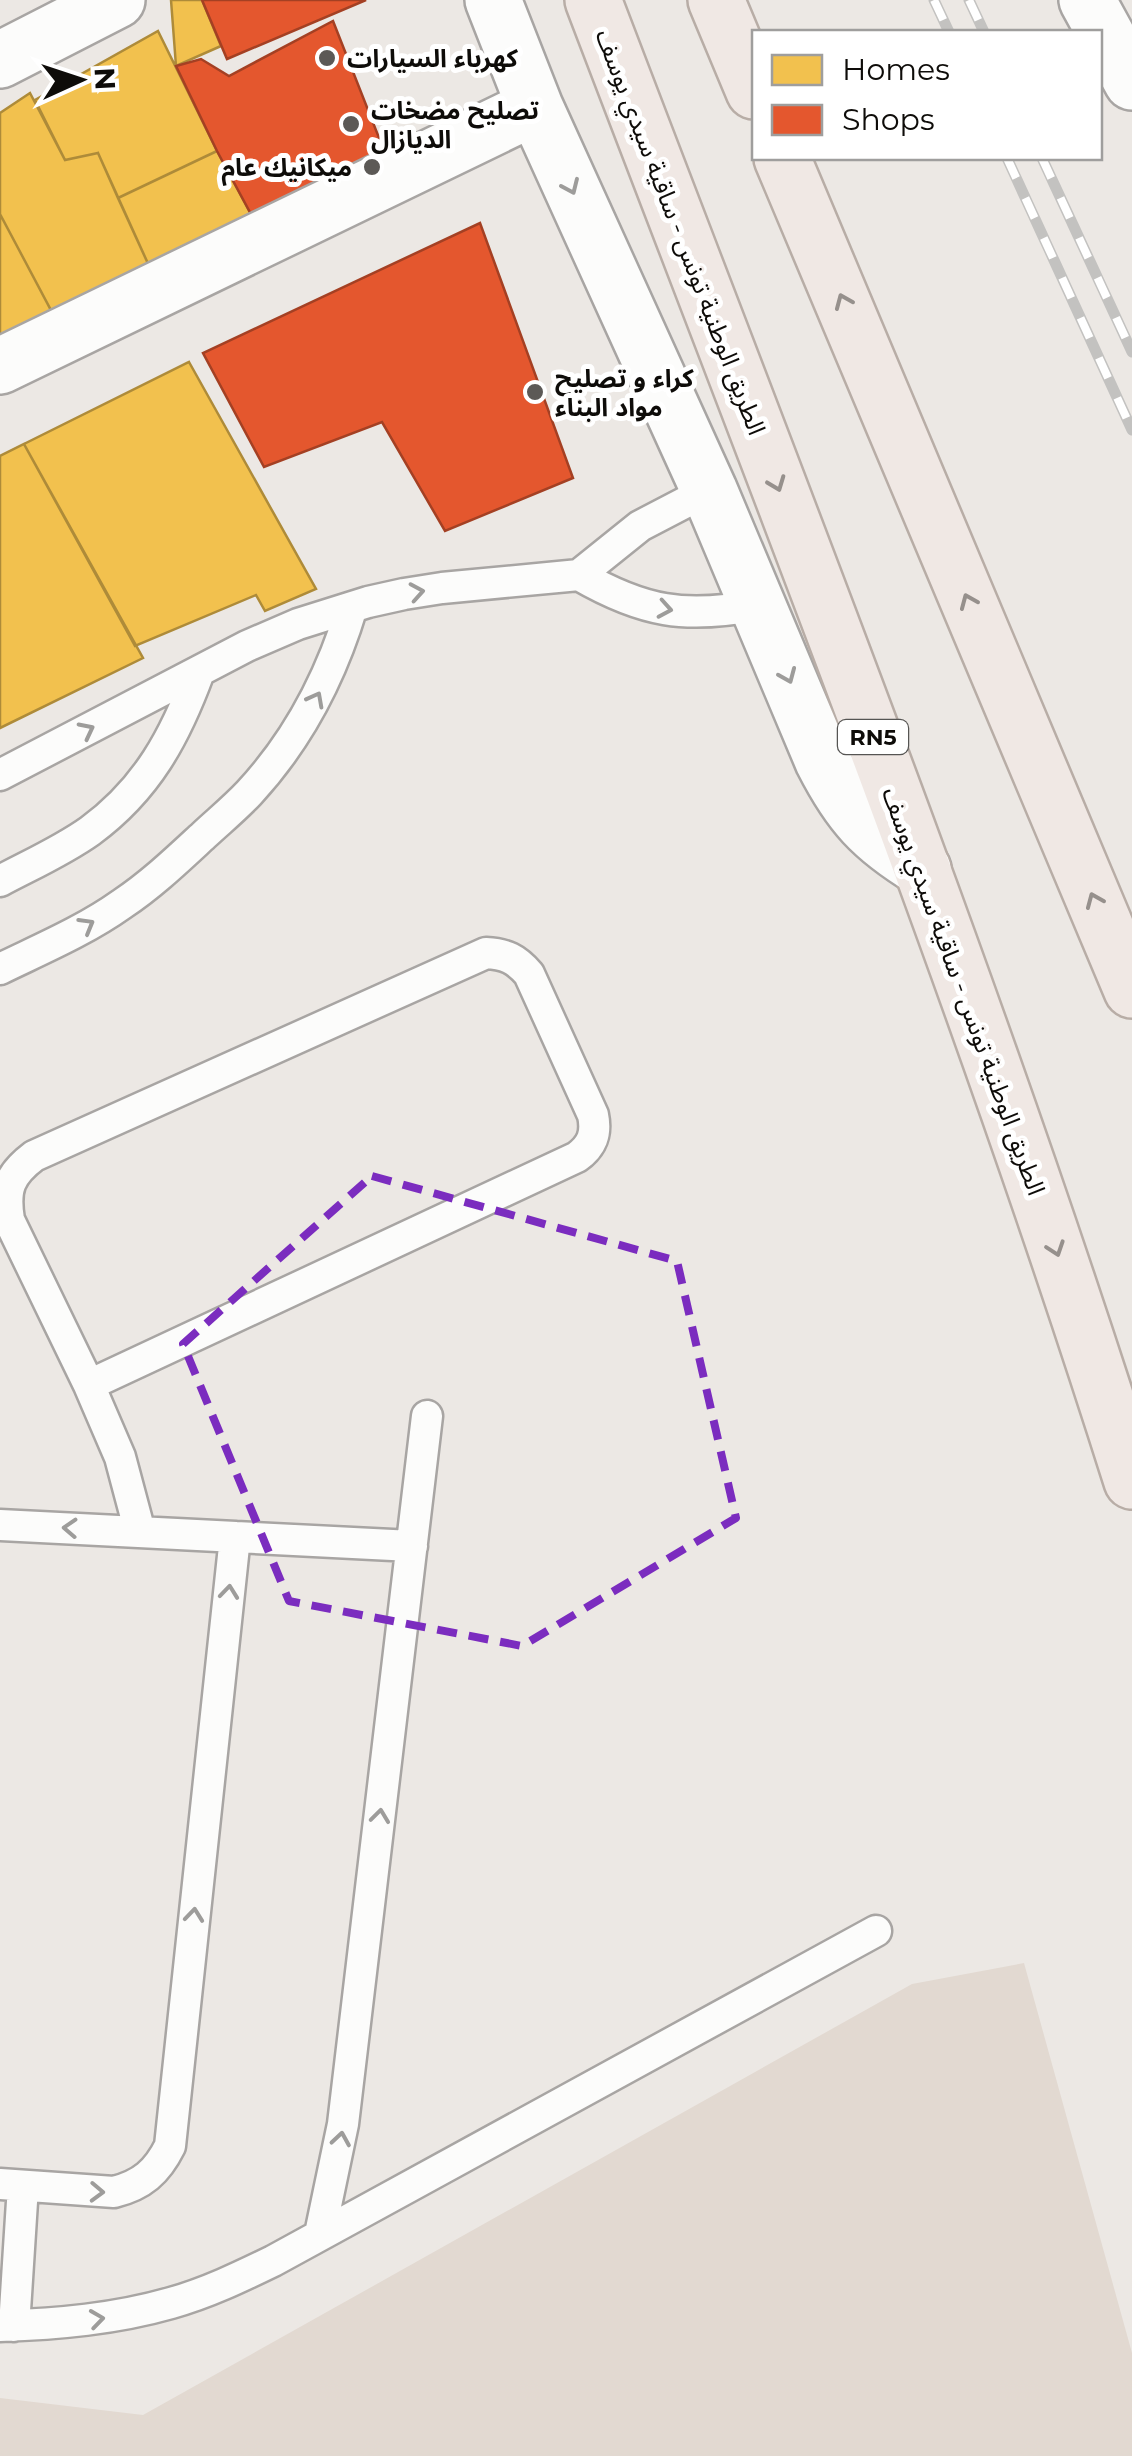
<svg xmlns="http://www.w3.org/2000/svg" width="1132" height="2456" viewBox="0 0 1132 2456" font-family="Montserrat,'Noto Sans Arabic',sans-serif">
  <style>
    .built { fill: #e2d9d1 }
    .homes { fill: #f2c14e; stroke: #ae8b39; stroke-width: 2.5 }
    .shops { fill: #e4572e; stroke: #a44023; stroke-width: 2.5 }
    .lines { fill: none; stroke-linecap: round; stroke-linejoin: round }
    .service-casing { stroke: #a8a5a3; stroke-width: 35 }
    .minor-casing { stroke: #a8a5a3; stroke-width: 60 }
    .trunk-casing { stroke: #b8ada6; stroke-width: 60 }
    .service { stroke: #fcfcfb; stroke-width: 30 }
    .minor { stroke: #fcfcfb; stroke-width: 55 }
    .trunk { stroke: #f0e8e4; stroke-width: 55 }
    .rail-casing { stroke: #c3c2c0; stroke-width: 11 }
    .rail { stroke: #fff; stroke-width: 8; stroke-dasharray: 22; stroke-linecap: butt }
    .oneway { stroke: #9d9c9a }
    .oneway2 { stroke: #96908c }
    .marked { fill: none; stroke: #7b2cbf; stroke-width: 8; stroke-dasharray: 20 12; stroke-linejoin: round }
    .poi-dot { fill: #5c5956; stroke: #fff; stroke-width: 4 }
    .labels { text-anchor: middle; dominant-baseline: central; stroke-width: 10; stroke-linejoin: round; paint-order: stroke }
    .shield { fill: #fff; stroke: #565553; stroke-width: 2.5 }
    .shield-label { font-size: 22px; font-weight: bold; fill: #0e0c09 }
    .poi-label { font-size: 25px; font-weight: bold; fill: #0e0c09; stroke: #fff; text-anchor: start }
    .street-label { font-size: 25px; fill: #0e0c09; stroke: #fff }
  </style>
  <rect width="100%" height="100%" fill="#ece8e4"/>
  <!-- built -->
  <path class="built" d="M1024,1963L1132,2353V2456H0V2398L143,2415L912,1984Z"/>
  <!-- homes -->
  <path class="homes" d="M171,0H202L221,46L176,66Z
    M158,31L217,151L118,198L98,153L65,160L35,100Z
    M30,93L65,160L98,153L150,268L53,314L0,214V113Z
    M217,151L252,216L150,268L118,198Z
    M0,214L53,314L0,343Z
    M189,362L316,589L265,611L256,595L135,646L24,444Z
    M24,444L143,658L0,728V456Z"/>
  <!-- shops -->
  <path class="shops" d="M202,0H366L227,59Z
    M333,21L385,153L252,216L217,151L176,66L201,59L229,76Z
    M480,223L573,478L445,531L382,422L264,467L203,353Z"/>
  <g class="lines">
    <!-- service casing -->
    <g class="service-casing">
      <path id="service" d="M579,575C643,612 685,619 758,605
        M0,775L247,646L298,624L368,602L404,594L442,588L579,575L640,526L709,490
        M0,881C30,865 62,851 90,831C147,789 175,737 199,672
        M486,953C506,954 516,959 529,974L593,1115C597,1134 592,1146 577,1157L89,1385L9,1220C4,1189 9,1175 34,1156Z
        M0,969C41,949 84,931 122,904C152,884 178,859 204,835C219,821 235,808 249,793C299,739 331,677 352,607
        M89,1385L120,1457L140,1532
        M0,1525L412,1546
        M0,2184L114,2192C142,2185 157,2172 170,2146L235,1537
        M320,2234L343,2124L427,1416
        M0,2326C58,2324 115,2319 171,2303C207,2293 240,2277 273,2261L876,1931
        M14,2326L23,2186"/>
    </g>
    <!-- minor casing -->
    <g class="minor-casing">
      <path id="minor" d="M493,0L535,107L709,490L823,761C850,814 872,838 923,869
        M1087,0L1132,82
        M0,60L117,0
        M0,366L535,107"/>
    </g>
    <!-- trunk casing -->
    <g class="trunk-casing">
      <path id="trunk" d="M593,0C780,491 974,980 1132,1481
        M716,0L754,91
        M782,158L1132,990"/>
    </g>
    <!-- service -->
    <use href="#service" class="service"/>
    <!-- minor -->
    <use href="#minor" class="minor"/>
    <!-- trunk -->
    <use href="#trunk" class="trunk"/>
    <!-- rail casing -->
    <g class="rail-casing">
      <path id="rail" d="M934,0L949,32
        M969,0L984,32
        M1007,158L1132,430
        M1042,158L1132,352"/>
    </g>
    <!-- rail -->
    <use href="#rail" class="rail"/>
  </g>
  <!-- one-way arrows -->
  <defs><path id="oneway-chevron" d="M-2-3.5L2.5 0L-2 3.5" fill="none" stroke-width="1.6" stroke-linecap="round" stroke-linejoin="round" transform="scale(2.5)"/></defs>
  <g class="oneway">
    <use href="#oneway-chevron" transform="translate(571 187) rotate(66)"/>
    <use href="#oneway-chevron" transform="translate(417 592) rotate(-10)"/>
    <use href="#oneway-chevron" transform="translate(665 609) rotate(10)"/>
    <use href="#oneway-chevron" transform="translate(788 676) rotate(67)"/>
    <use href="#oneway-chevron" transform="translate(316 699) rotate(-62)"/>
    <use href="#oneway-chevron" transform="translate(87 730) rotate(-27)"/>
    <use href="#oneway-chevron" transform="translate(87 925) rotate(-30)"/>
    <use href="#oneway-chevron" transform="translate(70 1528) rotate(-177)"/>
    <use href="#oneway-chevron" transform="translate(229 1592) rotate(-84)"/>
    <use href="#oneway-chevron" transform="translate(380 1816) rotate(-83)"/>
    <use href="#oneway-chevron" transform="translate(194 1915) rotate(-84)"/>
    <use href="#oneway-chevron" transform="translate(341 2139) rotate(-81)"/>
    <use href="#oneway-chevron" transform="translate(97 2192) rotate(2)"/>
    <use href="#oneway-chevron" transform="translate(97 2319) rotate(-8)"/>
  </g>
  <g class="oneway2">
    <use href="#oneway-chevron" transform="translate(843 301) rotate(-113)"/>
    <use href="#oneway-chevron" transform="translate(777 484) rotate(69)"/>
    <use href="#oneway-chevron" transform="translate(968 601) rotate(-113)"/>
    <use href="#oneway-chevron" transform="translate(1094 900) rotate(-113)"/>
    <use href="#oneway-chevron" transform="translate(1056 1249) rotate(71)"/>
  </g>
  <!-- marked area -->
  <path class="marked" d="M372,1176L677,1261L736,1518L522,1646L289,1601L183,1344Z"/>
  <!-- markers -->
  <g class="poi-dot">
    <circle cx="327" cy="58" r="10"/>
    <circle cx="351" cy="124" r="10"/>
    <circle cx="372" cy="167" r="10"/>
    <circle cx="535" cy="392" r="10"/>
  </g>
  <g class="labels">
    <!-- shield labels -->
    <rect class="shield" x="838" y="720" width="70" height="34" rx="8"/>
    <g class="shield-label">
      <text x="873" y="737">RN5</text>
    </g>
    <!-- poi labels -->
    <g class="poi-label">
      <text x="347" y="58">كهرباء السيارات</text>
      <text x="371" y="110">تصليح مضخات<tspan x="371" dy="29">الديازال</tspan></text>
      <text x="352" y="167" text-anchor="end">ميكانيك عام</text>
      <text x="555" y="378">كراء و تصليح<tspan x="555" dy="29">مواد البناء</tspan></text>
    </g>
    <!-- street labels -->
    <g class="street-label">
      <text transform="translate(681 232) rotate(69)">الطريق الوطنية تونس - ساقية سيدي يوسف</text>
      <text transform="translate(964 991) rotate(70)">الطريق الوطنية تونس - ساقية سيدي يوسف</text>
    </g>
  </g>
  <!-- legend -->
  <rect x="752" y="30" width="350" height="130" fill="#ffffff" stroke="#9f9e9d" stroke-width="2.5"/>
  <rect x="772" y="55" width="50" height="30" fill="#f2c14e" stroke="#9f9e9d" stroke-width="2.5"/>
  <text x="842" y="80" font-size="30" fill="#0e0c09">Homes</text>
  <rect x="772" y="105" width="50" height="30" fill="#e4572e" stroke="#9f9e9d" stroke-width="2.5"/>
  <text x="842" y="130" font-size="30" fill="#0e0c09">Shops</text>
  <!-- north arrow -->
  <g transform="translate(80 80) rotate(87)" stroke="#ffffff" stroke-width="8" paint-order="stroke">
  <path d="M0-8L18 38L0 25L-18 38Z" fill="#0e0c09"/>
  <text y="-15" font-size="28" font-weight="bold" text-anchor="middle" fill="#0e0c09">N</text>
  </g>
</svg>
